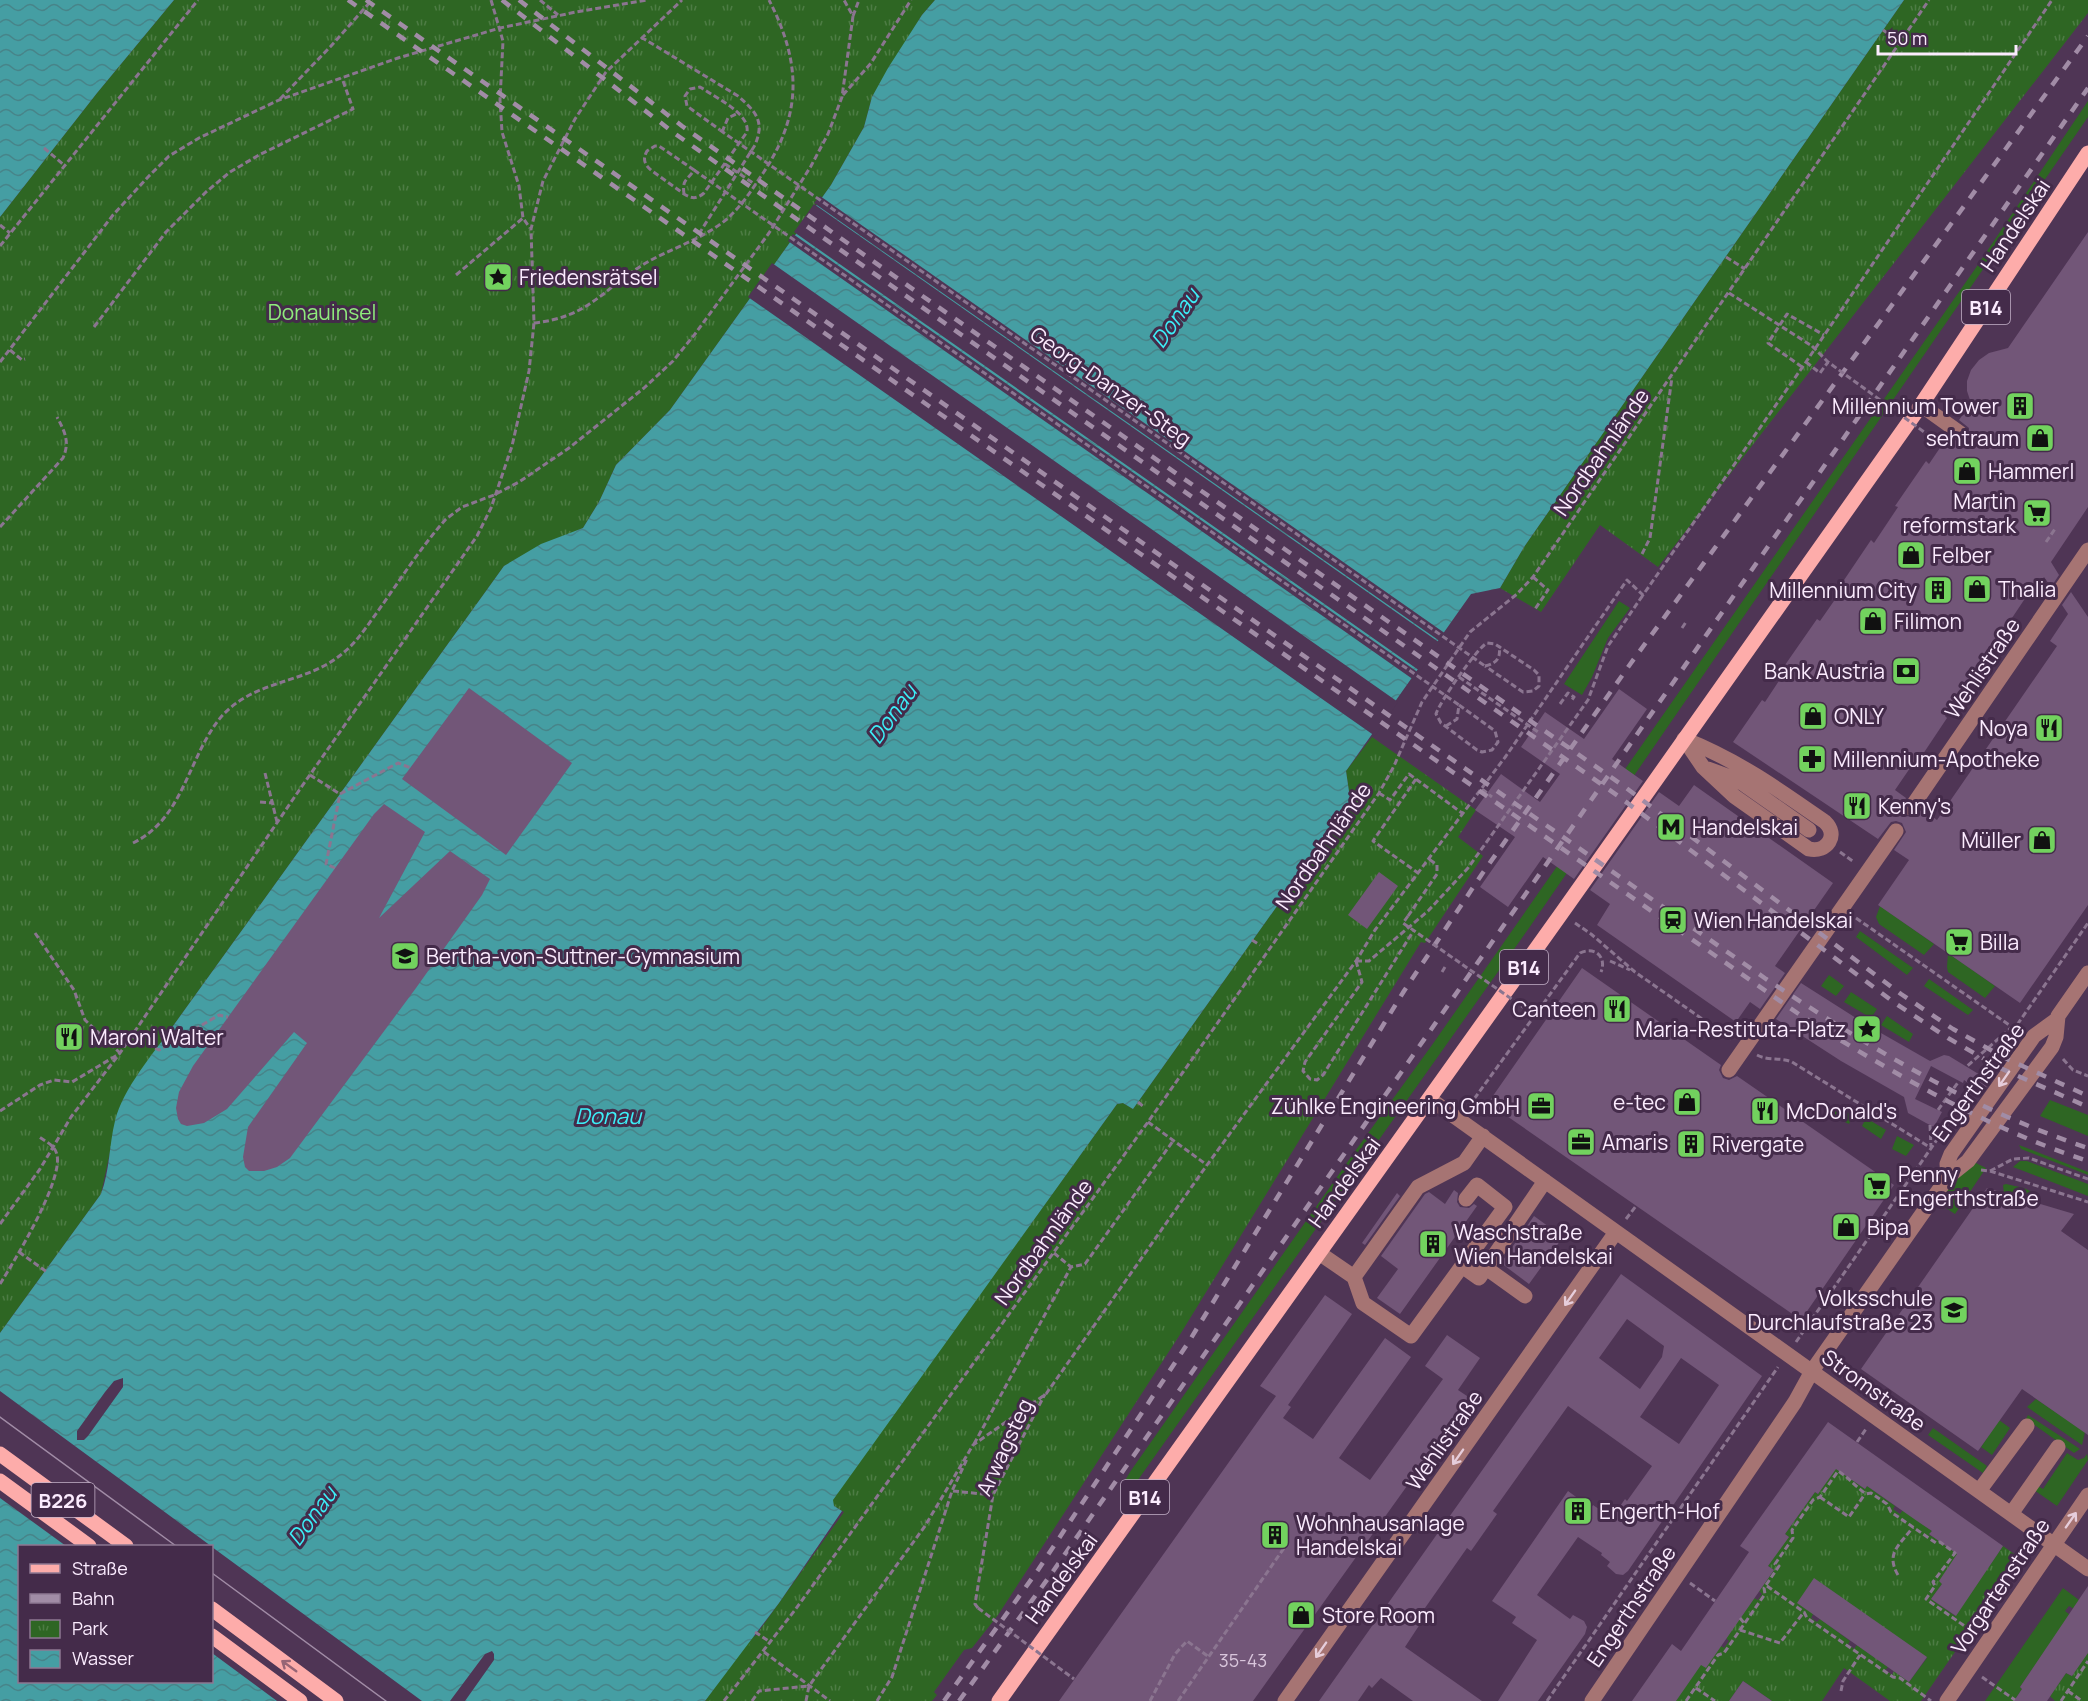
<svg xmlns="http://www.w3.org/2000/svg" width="2088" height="1701" viewBox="0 0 2088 1701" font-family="Manrope,sans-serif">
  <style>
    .green { fill: #2e6623 }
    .park { fill: url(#park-tufts); fill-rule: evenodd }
    .water { fill: url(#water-waves); fill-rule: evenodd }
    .pier { fill: #4f3555 }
    .building { fill: #725678; fill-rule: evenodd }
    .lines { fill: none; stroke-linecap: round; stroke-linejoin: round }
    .path { stroke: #8b7590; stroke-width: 3; stroke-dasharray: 6 3; stroke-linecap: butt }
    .minor { stroke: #a67473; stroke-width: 15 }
    .major { stroke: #fdacaa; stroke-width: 15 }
    .tram { stroke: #a18ca6; stroke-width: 1.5 }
    .rail { stroke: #a18ca6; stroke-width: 4.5; stroke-dasharray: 10 10; stroke-linecap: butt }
    .path-bridge { stroke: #8b7590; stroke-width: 3; stroke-dasharray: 6 3; stroke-linecap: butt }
    .oneway { stroke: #e6cddb }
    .oneway2 { stroke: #976575 }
    .labels { text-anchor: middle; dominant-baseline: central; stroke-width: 6; stroke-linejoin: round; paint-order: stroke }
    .number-label { font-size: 18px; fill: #d9c6dc }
    .shield { fill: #442b4a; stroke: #c4b1c8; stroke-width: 1.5 }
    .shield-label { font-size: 20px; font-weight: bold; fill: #fbebfe }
    .street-label { font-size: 21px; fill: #fbebfe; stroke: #442b4a }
    .poi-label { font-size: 21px; fill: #fbebfe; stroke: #442b4a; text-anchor: start }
    .park-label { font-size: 21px; fill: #8feb7c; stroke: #442b4a }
    .water-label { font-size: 22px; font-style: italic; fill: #3ceef7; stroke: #442b4a }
  </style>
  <defs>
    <pattern id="park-tufts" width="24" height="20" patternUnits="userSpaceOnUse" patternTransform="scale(1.5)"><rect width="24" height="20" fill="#2e6623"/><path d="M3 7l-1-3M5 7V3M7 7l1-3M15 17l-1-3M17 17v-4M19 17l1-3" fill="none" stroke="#4d7c44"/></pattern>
    <pattern id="water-waves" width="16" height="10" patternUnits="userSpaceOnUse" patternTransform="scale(1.5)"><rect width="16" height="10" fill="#459ea3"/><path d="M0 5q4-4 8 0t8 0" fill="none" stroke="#478489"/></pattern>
  </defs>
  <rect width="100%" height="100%" fill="#4f3555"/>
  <!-- green -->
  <path class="green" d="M2088,101V117L1529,928L1128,1494L1120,1489L1130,1472L1358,1147L1432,1045L1975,269Z
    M1619,601L1630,608L1608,638L1592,677L1582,695L1564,684Z
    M1880,906L1934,944L1924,955L1879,924L1876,917Z
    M1860,931L1913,968L1907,975L1856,937Z
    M1948,953L1995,986L1985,998L1948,972L1947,967Z
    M1829,975L1844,986L1836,996L1821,986Z
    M1929,979L1973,1010L1968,1015L1924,986Z
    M1851,992L1877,1009L1871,1018L1844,1002Z
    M1887,1016L1913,1034L1909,1042L1881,1025Z
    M2050,1100L2088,1115V1136L2040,1116Z
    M1835,1105L1853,1116L1849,1124L1829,1114Z
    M1866,1118L1886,1130L1881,1139L1862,1126Z
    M1897,1136L1914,1145L1906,1156L1892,1149Z
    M2019,1145L2088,1172V1175L2021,1149Z
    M1972,1161L1986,1168L1955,1214L1937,1202Z
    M2020,1161H2027L2088,1184V1196L2013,1167Z
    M2006,1184C2022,1188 2033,1187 2039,1203L2004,1193L2003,1185Z
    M1856,1373L1926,1423L1921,1430L1851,1380Z
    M2036,1399L2085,1432L2082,1445L2027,1407Z
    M2028,1415L2080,1449L2074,1453L2026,1419Z
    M1999,1420L2010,1428L1992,1455L1981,1447Z
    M1933,1428L1987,1466L1983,1473L1928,1435Z
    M2067,1453L2078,1460L2084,1458L2087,1454L2088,1460L2057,1506L2034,1490L2038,1486L2043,1489Z
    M2063,1588L2079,1600L2074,1609L2069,1606L2065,1611L2070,1615L2020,1687L2022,1689L2014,1701H1985Z
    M753,1635L759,1640L714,1701H705Z"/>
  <!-- park -->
  <path class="park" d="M174,0H935L922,15L872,97L864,127L831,185L670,410L616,465L599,502L583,528L504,566L173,1026L125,1097L119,1110L101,1194L0,1333V217L97,93Z
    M1904,0H2088V13L1658,567L1600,525L1541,612L1500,588L1524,547Z
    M1372,737L1476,810L1458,837L1483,856L1425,943L1421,942L1181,1333L998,1615L972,1648L964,1650L934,1692L937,1695L932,1701H709L844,1512L834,1506L832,1500L1117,1104L1123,1103L1133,1109L1348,806L1351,805L1346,771Z
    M1832,1466L1865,1489L1867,1486L1895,1506L1893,1509L1900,1514L1903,1510L1932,1531L1929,1535L1960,1550L1942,1584L1931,1599L1955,1616L2003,1546L2020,1558L1921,1701H1890L1844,1668L1822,1701H1772L1743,1681L1729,1701H1670L1698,1662L1721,1646L1724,1648L1729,1641L1726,1638L1754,1598L1758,1600L1762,1594L1759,1591L1774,1570L1765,1564L1789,1537L1785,1534L1815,1492L1818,1494ZM1813,1614L1926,1657L1927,1658L1909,1682L1894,1671L1892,1675L1885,1670L1888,1667L1857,1645L1854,1649L1848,1644L1850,1641L1820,1619L1817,1622L1811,1618Z
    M2088,1643V1701H2055L2050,1696L2066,1673L2072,1676Z"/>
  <!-- water -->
  <path class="water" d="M0,0H174L97,93L0,217Z
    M935,0H1904L1524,547L1500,588L1471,594L1346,771L1351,805L1348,806L1133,1109L1123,1103L1117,1104L833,1500L834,1506L842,1511L779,1603L705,1701H465L494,1660V1654L492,1651L485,1654L450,1701H0V1333L101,1194C110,1170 109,1145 115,1121C123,1088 154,1053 173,1026L504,566L541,544L583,528L599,502L616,465L670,410L831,185L864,127L872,97L888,68L922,15ZM123,1378V1387L88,1436L84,1440H77V1431L105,1392L114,1381ZM20,1546H212V1682H20Z"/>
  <!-- pier -->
  <path class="pier" d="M820,196L1446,634L1441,642L814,203Z
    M814,204L1440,643L1420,671L794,232Z
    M793,234L1419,673L1414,680L788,241Z
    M772,263L1398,702L1375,736L748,297Z
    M0,1391L211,1546H66L0,1498Z
    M212,1547L422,1701H277L212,1653Z"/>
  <!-- building -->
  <path class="building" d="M2088,232V507L2051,562L2059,575L2051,587L2044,577L2033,593L2030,591L2000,636L2002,638L1978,673L1975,672L1945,716L1947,718L1923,754L1921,752L1895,790L1906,798L1901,808L1905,816L1915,817L1922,809L1937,820L2057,646L2050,641L2068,614L2062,605L2071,592L2088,617V905L2020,1003L1878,905L1909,860L1894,850L1906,832L1902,823L1896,821L1891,822L1878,839L1733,742L1762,700L1765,702L1788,667L1785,665L1817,619L1820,621L1843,588L1840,586L1871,540L1874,543L1898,507L1895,506L1926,461L1929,464L1948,436L1960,443L1968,438L1969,428L1959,420L1971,403L1967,391V381L1971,370L1979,360L1989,353L2008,348Z
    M469,688L572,763L506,855L402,779Z
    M1619,689L1647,709L1612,759L1643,781L1574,879L1543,857L1508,907L1480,887L1515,837L1475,810L1501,774L1540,802L1560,774L1521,747L1545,712L1584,739Z
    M1694,785L1833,883L1775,966L1785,973L1760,1009L1750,1002L1736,1022L1597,925L1610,904L1590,890L1659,792L1679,806Z
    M384,804L425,832L379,918L450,851L490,879L482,895L416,988L290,1158L277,1167L264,1171H249L245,1167L243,1157L248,1127L307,1043L294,1032L227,1109L204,1123L187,1126L181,1124L178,1119L176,1108L179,1092L193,1066L374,814Z
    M1379,872L1398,886L1367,929L1348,915Z
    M1582,968L1721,1065L1719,1070L1723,1078L1729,1080L1737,1076L1894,1185L1801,1320L1488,1103Z
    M1801,983L1867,1025L1930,1061L1944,1055L1949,1056L1990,1081L1982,1093L1964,1080L1963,1083L1931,1066L1915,1099L1942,1112L1934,1127L1926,1123L1908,1113L1904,1097L1841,1061L1776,1019Z
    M1987,1188L2074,1214L2061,1231L2088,1250V1435L2022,1389L1978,1451L1861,1369Z
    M1454,1190L1458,1193L1457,1202L1460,1207L1469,1208L1474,1204L1477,1206L1400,1314L1377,1298L1398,1269L1381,1256L1425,1194L1429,1192L1445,1204Z
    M1397,1193L1400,1196L1365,1245L1362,1243Z
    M1534,1216L1563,1237L1529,1284L1501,1263Z
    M1621,1274L1762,1376L1628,1571L1623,1575L1616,1574L1607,1566L1610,1562L1601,1555L1602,1553L1578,1537L1537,1595L1570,1619L1573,1615L1584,1621L1587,1627L1585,1634L1538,1701H1498L1537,1640L1512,1623L1516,1617L1492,1601L1568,1491L1591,1508L1593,1505L1612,1518L1625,1499L1627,1501L1652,1466L1568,1406L1493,1511L1497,1514L1471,1551L1467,1548L1418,1618L1422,1621L1405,1647L1482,1701H1413L1381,1678L1372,1688L1369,1685L1358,1701H1319ZM1627,1319L1664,1346L1662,1357L1640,1389L1599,1358ZM1681,1358L1719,1385L1679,1444L1640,1417Z
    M1325,1295L1352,1314L1288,1405L1291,1407L1283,1418L1313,1439L1385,1338L1411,1357L1339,1458L1370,1480L1443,1379L1425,1366L1447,1335L1480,1358L1458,1390L1470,1398L1253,1701H1059L1276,1396L1260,1386Z
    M1828,1422L2003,1546L1956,1616L1931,1599L1942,1584L1939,1581L1957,1554L1929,1534L1932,1531L1917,1521L1867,1486L1865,1489L1836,1469L1818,1494L1815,1492L1785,1534L1789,1537L1768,1566L1774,1570L1706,1668L1701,1665L1676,1701H1632L1672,1644L1681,1651L1749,1552L1740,1546Z
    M1814,1578L1927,1657L1909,1682L1797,1603Z
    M2088,1586V1653L2072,1676L2066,1673L2047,1701H2014L2022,1689L2020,1687Z
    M1743,1681L1772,1701H1729Z"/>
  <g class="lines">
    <!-- path -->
    <path class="path" d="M491,0L503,41L500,100L502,132L519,186L523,218L530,228
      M540,0L558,15
      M853,16L859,0
      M1883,30L1900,42
      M641,37L738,96C756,112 765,121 755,145L697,237
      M843,95L871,63L911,0
      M280,99L331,46L372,0
      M722,132L728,118L738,113
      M44,148L64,165
      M725,164L756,185
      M684,194C682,179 687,181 694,170L659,146H655L647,151C642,160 645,165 652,171L684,194C692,199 697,199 704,193L747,132C750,114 718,99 705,90L700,87L690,89L685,96L687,106L720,130
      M0,225L10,233
      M0,246L198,0
      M1726,257L1745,269
      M456,275L523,218
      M1729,293L1812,346
      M534,323C589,317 602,290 644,264C671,248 704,239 728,218C740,207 750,193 759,179C802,118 803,66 769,0
      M94,327L166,232L206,192L230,172L259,155L353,109L342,78
      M10,350L22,360L25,359
      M0,362L113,215L148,177L169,156L199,138L279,100L398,58L500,28L576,12L647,0
      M1806,362L1820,373L1828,362
      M1802,367L1768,343L1787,314L1824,335
      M0,527L63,458C70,442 65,432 57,417
      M2046,542L2055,529
      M1642,554L1650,538L1672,377
      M1533,577L1548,590L1535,609
      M1682,628L1686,622
      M1485,666C1497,663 1501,658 1499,646
      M1459,677L1538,732
      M1560,704L1568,693L1574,697L1572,700
      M1459,705L1495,731L1498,742L1492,750L1482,752L1477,750L1441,723L1436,714C1439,703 1477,648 1487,643L1495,644L1534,670L1539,675V686L1533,691L1523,692L1485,666
      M1446,726L1457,719L1459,705
      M265,773L277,822
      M310,775L340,794
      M1416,779L1373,841L1418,873
      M1482,789L1492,797
      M1379,793L1390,800L1409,774L1462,813
      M340,794L398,763L411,768
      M260,802L273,803
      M133,843C182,819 187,763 217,722C250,678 305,686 343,653C357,642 367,626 378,611C400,580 421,547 446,519L462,507L494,495L519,482L569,448L644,388L673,361L695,334L769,233L811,166L828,134L842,97L853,16L844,0
      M1318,849L1325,854
      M1840,852L1854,862
      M335,868L326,864L340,794
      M1408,916L1437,874V865L1429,859
      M1856,918L2012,1027L1966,1067
      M1575,923L1591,934L1635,972L1731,1039
      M35,933L74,990L85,1020L120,1053
      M1252,940L1260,945
      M1356,961H1369L1428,911L1468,868L1588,700L1608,646L1643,595
      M1356,961L1362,982L1305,1062L1303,1071L1310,1079L1317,1080L1323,1075L1414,930
      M1610,961L1630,970
      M1442,972L1445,967
      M131,1036L159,1050L219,1015L228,1017
      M1757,1055C1768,1061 1780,1057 1792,1062L1931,1148
      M2063,1059L2073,1070L2088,1076
      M1138,1102L1144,1107
      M1469,1106L1580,953C1595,946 1607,957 1601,972
      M1938,1110L1959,1081
      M0,1111L40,1085L54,1080L72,1082L119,1054
      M1148,1122L1207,1165
      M1930,1125L1931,1147
      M1981,1170L1990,1171L2088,1202
      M1990,1171L2013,1159L2029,1158L2088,1179
      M1626,1219L1636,1206
      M0,1224L40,1169L71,1117L120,1053L300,789L477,536L491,508L512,446L529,371L534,323L531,229L543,181L575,119L606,72L682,0
      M19,1252L47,1272
      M1054,1253L1071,1267
      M0,1284C15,1260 63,1181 57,1155C55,1145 46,1142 38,1136
      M1796,1342L2088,923
      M1857,1442L1866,1429
      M974,1444L1071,1267L1085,1264L1173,1141
      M953,1491L993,1495
      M1820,1497L1849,1517L1865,1494
      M1898,1575C1885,1553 1900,1545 1913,1527
      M1690,1583L1715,1601
      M1767,1586L1804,1612L1807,1618L1893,1677L1900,1678L1931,1701
      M978,1608L975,1604L993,1495L1045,1394
      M1740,1618L1744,1623
      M1740,1630L1780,1643L1804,1612
      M755,1632L770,1642
      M764,1652L830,1701
      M1982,1677L2015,1700
      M1696,1688L1715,1701
      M1841,1691L1843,1681L1860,1655
      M2068,1691L2082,1701
      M724,1701L795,1610L1148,1122L1379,793L1394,766L1422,702L1470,632L1517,594L1533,577L1929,0
      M752,1701L759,1691L808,1686
      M806,1701L809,1686L925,1526L973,1445L1046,1394L1207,1165L1356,961L1375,930L1506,756L1627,580L1643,595L1806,362L2052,0
      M877,1701L892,1677L952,1491L967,1459
      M1150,1701L1175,1654L1187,1641L1209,1657
      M1178,1701L1284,1548
      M1547,1701L1778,1367
      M1686,1701L1718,1655L1724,1653L1765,1594L1764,1588L1779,1566L1775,1564L1793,1538L1792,1530L1813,1500L1820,1497L1838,1471C1849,1478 1855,1486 1866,1494L1871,1493L1887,1504L1891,1512L1936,1543L1940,1542L1955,1553L1933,1582L1935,1586L1926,1599L1976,1634
      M2061,1701L2088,1661"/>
    <!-- minor -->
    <path class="minor" d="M1921,405L1960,433
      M1684,739C1737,760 1778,789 1825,822C1839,835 1827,853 1809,849L1734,796L1703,767Z
      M1708,769L1738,780L1809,830
      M1911,808L2088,550
      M1729,1070L1896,831
      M1430,1099L2088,1569
      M1948,1177L1947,1164L1951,1154L2034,1036L2056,1020
      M1319,1253L1354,1277L1418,1187L1464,1163L1483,1136
      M1462,1266L1479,1278L1545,1181
      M1486,1268L1525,1296
      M1354,1277L1363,1303L1411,1336L1505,1207L1477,1185L1466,1199
      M1979,1491L2027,1426
      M2011,1514L2058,1447
      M1285,1701L1616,1232
      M1592,1701L1795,1402L1812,1371L1948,1177L1968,1161L2052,1047L2056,1037L2058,1016L2088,973
      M1947,1701L2088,1495"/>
    <!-- major -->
    <path class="major" d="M0,1454L126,1546
      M0,1481L89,1546
      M212,1609L336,1701
      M212,1636L300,1701
      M999,1701L1561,914L1921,405L2088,153"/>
    <!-- tram -->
    <path class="tram" d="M0,1417L176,1546
      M212,1573L386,1701"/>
    <!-- rail -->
    <path class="rail" d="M348,0L1803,1017C1893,1073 1986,1128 2088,1161
      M366,0L1766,979C1869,1047 1970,1109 2088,1148
      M502,0L674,133L1618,796L1895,1003L1948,1038L2000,1068L2088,1107
      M519,0L682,126L921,295L1625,787L1901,994L1953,1029L2005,1058L2088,1096
      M944,1701L1038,1570L1188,1343L1404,991L1482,874L1631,663L2088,36
      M959,1701L1049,1577L2088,88"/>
    <!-- path-bridge -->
    <path class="path-bridge" d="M720,130L1485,666
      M694,170L1459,705
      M1812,346L1828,362L1942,445
      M1408,916L1403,923L1536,1016
      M978,1608L1074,1679"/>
  </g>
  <!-- one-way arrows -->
  <defs><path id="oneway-shaft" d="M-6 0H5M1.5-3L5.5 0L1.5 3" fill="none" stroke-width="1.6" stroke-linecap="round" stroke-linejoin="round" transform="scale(1.5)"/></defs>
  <g class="oneway">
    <use href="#oneway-shaft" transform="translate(2004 1079) rotate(125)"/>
    <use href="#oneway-shaft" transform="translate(1570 1298) rotate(125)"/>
    <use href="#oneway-shaft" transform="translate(1458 1457) rotate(125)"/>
    <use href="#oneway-shaft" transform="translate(2071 1520) rotate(-55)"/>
    <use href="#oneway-shaft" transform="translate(1321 1650) rotate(125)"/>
  </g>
  <use class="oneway2" href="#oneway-shaft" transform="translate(289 1666) rotate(-144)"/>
  <!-- icons -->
  <defs>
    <g id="sight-square" transform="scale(1.5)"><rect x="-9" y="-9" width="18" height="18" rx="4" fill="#72d25e" stroke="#442b4a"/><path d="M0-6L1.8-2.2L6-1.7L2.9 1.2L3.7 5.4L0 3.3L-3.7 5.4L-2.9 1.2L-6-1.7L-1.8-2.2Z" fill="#111"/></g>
    <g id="building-square" transform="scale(1.5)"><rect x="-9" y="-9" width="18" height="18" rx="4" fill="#72d25e" stroke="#442b4a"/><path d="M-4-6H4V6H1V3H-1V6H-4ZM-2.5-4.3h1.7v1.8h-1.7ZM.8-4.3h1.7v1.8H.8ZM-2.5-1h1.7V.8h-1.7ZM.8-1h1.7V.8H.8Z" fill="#111"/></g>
    <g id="shop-square" transform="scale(1.5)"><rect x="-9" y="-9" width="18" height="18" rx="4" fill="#72d25e" stroke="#442b4a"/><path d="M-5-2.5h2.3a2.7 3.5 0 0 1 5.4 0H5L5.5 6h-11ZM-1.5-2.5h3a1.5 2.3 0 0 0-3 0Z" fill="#111"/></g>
    <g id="supermarket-square" transform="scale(1.5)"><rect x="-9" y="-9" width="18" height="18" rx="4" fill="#72d25e" stroke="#442b4a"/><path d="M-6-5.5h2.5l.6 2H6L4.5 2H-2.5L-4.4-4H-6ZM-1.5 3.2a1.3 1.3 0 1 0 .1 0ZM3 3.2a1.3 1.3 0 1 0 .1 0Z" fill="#111"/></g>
    <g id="bank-square" transform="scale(1.5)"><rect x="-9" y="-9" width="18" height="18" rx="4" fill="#72d25e" stroke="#442b4a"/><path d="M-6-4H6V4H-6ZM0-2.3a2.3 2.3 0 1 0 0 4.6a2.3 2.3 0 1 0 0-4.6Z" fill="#111"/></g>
    <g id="restaurant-square" transform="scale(1.5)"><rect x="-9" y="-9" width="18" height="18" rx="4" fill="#72d25e" stroke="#442b4a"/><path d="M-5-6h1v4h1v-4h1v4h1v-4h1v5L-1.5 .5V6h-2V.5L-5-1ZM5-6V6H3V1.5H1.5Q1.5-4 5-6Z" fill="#111"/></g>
    <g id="pharmacy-square" transform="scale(1.5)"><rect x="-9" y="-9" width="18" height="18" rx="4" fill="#72d25e" stroke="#442b4a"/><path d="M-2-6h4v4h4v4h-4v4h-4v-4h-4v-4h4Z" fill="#111"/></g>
    <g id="metro-square" transform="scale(1.5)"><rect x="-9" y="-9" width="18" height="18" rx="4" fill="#72d25e" stroke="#442b4a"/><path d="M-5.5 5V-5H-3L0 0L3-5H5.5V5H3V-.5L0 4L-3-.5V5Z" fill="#111"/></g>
    <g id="station-square" transform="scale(1.5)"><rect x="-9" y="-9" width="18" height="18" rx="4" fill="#72d25e" stroke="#442b4a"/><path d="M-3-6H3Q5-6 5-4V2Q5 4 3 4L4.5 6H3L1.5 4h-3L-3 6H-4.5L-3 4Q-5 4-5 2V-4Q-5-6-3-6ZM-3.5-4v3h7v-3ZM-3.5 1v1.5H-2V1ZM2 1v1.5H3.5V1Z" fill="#111"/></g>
    <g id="school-square" transform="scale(1.5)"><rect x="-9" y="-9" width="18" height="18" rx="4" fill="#72d25e" stroke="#442b4a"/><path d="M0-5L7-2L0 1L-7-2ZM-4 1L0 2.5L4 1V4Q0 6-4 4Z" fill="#111"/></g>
    <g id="office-square" transform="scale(1.5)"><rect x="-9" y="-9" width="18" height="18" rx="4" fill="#72d25e" stroke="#442b4a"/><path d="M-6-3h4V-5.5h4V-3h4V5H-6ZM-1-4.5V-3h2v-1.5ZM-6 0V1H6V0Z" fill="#111"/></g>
  </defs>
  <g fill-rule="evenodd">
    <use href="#sight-square" x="498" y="277"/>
    <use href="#building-square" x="2020" y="406"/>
    <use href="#shop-square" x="2040" y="438"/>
    <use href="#shop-square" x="1967" y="471"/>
    <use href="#supermarket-square" x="2037" y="513"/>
    <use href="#shop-square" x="1911" y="555"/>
    <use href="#shop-square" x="1977" y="589"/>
    <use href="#building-square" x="1938" y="590"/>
    <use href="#shop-square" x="1873" y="621"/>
    <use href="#bank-square" x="1906" y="671"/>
    <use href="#shop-square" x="1813" y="716"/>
    <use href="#restaurant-square" x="2049" y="728"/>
    <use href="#pharmacy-square" x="1812" y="759"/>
    <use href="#restaurant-square" x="1857" y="806"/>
    <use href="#metro-square" x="1671" y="827"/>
    <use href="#shop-square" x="2042" y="840"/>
    <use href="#station-square" x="1673" y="920"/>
    <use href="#supermarket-square" x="1959" y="942"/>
    <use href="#school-square" x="405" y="956"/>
    <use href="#restaurant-square" x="1617" y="1009"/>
    <use href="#sight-square" x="1867" y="1029"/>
    <use href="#restaurant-square" x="69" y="1037"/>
    <use href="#shop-square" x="1687" y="1102"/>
    <use href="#office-square" x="1541" y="1106"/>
    <use href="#restaurant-square" x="1765" y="1111"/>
    <use href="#office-square" x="1581" y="1142"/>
    <use href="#building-square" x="1691" y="1144"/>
    <use href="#supermarket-square" x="1877" y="1186"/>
    <use href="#shop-square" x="1846" y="1227"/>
    <use href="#building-square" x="1433" y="1244"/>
    <use href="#school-square" x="1954" y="1310"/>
    <use href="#building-square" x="1578" y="1511"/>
    <use href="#building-square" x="1275" y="1535"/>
    <use href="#shop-square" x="1301" y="1615"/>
  </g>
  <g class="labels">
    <!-- number labels -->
    <g class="number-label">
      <text x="1243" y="1660">35-43</text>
    </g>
    <!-- shield labels -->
    <g class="shield">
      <rect x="1962" y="290" width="48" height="34" rx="4.5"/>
      <rect x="1500" y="950" width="48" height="34" rx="4.5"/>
      <rect x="1121" y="1480" width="48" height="34" rx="4.5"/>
      <rect x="31.5" y="1483" width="63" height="34" rx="4.5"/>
    </g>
    <g class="shield-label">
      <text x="1986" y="307">B14</text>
      <text x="1524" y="967">B14</text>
      <text x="1145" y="1497">B14</text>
      <text x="63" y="1500">B226</text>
    </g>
    <!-- street labels -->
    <g class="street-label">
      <text transform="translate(2015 225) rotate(-56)">Handelskai</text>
      <text transform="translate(1111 386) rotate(35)">Georg-Danzer-Steg</text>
      <text transform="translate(1601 452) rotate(-55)">Nordbahnlände</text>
      <text transform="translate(1982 668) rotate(-56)">Wehlistraße</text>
      <text transform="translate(1323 846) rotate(-55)">Nordbahnlände</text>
      <text transform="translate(1978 1082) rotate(-54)">Engerthstraße</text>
      <text transform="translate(1344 1182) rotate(-54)">Handelskai</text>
      <text transform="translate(1043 1242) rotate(-54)">Nordbahnlände</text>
      <text transform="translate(1874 1390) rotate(36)">Stromstraße</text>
      <text transform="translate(1444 1440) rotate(-55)">Wehlistraße</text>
      <text transform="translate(1004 1447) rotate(-65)">Arwagsteg</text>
      <text transform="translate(1061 1578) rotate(-54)">Handelskai</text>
      <text transform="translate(2000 1586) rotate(-56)">Vorgartenstraße</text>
      <text transform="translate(1631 1606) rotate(-56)">Engerthstraße</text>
    </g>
    <!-- poi labels -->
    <g class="poi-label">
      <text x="519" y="277">Friedensrätsel</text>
      <text x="1999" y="406" text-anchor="end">Millennium Tower</text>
      <text x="2019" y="438" text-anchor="end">sehtraum</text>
      <text x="1988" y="471">Hammerl</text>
      <text x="2016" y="501" text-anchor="end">Martin<tspan x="2016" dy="24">reformstark</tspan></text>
      <text x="1932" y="555">Felber</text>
      <text x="1998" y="589">Thalia</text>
      <text x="1917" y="590" text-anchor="end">Millennium City</text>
      <text x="1894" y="621">Filimon</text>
      <text x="1885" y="671" text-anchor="end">Bank Austria</text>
      <text x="1834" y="716">ONLY</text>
      <text x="2028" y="728" text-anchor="end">Noya</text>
      <text x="1833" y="759">Millennium-Apotheke</text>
      <text x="1878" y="806">Kenny's</text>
      <text x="1692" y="827">Handelskai</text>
      <text x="2021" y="840" text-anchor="end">Müller</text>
      <text x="1694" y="920">Wien Handelskai</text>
      <text x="1980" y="942">Billa</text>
      <text x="426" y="956">Bertha-von-Suttner-Gymnasium</text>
      <text x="1596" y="1009" text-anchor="end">Canteen</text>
      <text x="1846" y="1029" text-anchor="end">Maria-Restituta-Platz</text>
      <text x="90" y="1037">Maroni Walter</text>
      <text x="1666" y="1102" text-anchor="end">e-tec</text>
      <text x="1520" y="1106" text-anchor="end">Zühlke Engineering GmbH</text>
      <text x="1786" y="1111">McDonald's</text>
      <text x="1602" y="1142">Amaris</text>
      <text x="1712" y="1144">Rivergate</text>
      <text x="1898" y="1174">Penny<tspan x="1898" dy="24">Engerthstraße</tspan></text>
      <text x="1867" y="1227">Bipa</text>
      <text x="1454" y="1232">Waschstraße<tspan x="1454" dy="24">Wien Handelskai</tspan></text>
      <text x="1933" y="1298" text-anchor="end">Volksschule<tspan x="1933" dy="24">Durchlaufstraße 23</tspan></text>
      <text x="1599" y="1511">Engerth-Hof</text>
      <text x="1296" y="1523">Wohnhausanlage<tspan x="1296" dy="24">Handelskai</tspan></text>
      <text x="1322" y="1615">Store Room</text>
    </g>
    <!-- park labels -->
    <g class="park-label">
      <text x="322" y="312">Donauinsel</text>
    </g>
    <!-- water labels -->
    <g class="water-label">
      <text transform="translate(1175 318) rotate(-55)">Donau</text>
      <text transform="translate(892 714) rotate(-54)">Donau</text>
      <text x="608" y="1116">Donau</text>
      <text transform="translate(312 1516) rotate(-54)">Donau</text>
    </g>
  </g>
  <!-- legend -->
  <rect x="18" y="1545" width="195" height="138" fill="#442b4a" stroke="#8d7892" stroke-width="1.5"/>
  <rect x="30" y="1564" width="30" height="9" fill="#fdacaa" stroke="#8d7892" stroke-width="1.5"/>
  <text x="72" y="1575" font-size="18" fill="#fbebfe">Straße</text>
  <rect x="30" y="1594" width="30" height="9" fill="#a18ca6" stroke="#8d7892" stroke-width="1.5"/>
  <text x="72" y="1605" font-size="18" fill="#fbebfe">Bahn</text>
  <rect x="30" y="1620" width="30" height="18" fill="url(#park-tufts)" stroke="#8d7892" stroke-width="1.5"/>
  <text x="72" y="1635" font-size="18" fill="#fbebfe">Park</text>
  <rect x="30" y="1650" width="30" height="18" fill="url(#water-waves)" stroke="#8d7892" stroke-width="1.5"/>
  <text x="72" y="1665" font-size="18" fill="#fbebfe">Wasser</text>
  <!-- scale -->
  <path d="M1878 45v9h138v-9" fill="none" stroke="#fbebfe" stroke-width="3"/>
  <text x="1887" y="45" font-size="18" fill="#fbebfe" stroke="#442b4a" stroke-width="4.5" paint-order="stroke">50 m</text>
</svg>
